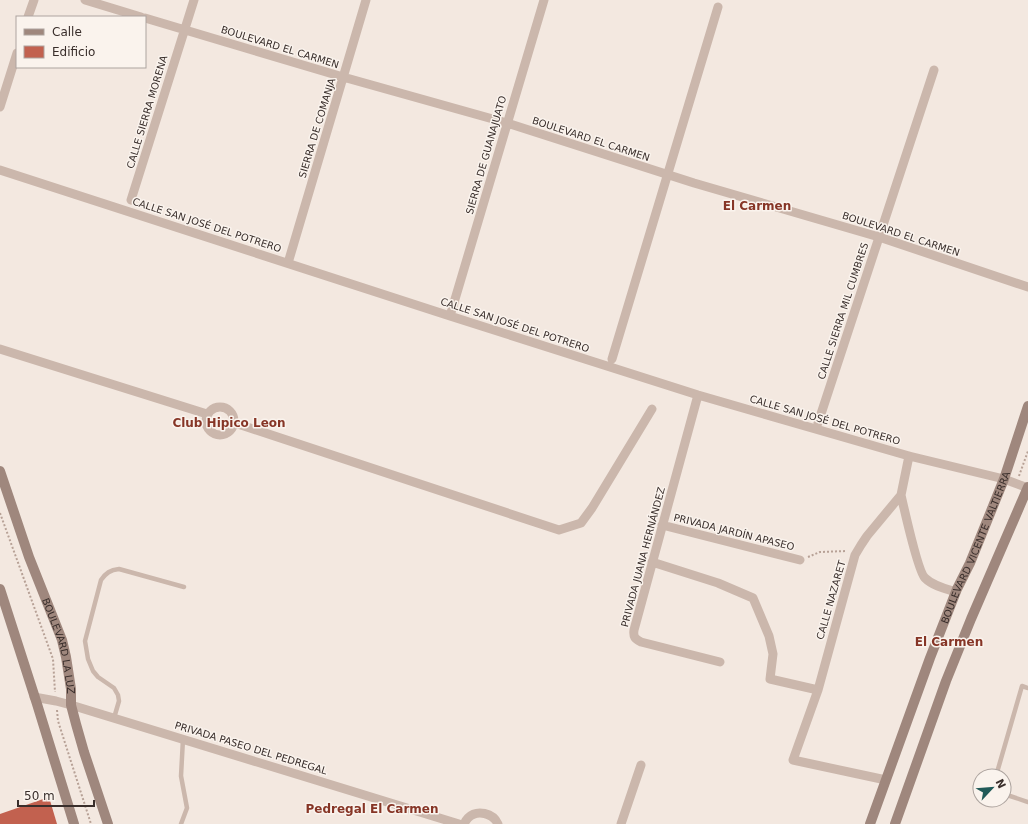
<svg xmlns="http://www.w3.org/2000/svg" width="1028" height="824" viewBox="0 0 1028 824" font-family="'DejaVu Sans',sans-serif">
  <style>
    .building { fill: #c2614f }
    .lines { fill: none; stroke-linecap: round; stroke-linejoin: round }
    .path { stroke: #b7a196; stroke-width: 2; stroke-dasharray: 2 2; stroke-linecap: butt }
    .lane { stroke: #cbb7ac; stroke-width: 4.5 }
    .street { stroke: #cbb7ac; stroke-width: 9 }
    .secondary { stroke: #9f877d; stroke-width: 10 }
    .labels { text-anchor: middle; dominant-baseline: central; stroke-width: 3; stroke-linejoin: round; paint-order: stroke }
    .street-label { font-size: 10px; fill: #392e2b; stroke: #faf3ed }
    .quarter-label { font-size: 12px; font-weight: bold; fill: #863526; stroke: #faf3ed }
  </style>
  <rect width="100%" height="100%" fill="#f3e8e0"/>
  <!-- building -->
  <path class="building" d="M49,797L57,824H0V814Z"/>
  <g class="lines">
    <!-- path -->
    <path class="path" d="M1019,476L1028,451
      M0,513L53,659L55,692
      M808,557L820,552L847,551
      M57,710L58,721L91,824"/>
    <!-- lane -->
    <path class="lane" d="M114,718L119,701L118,695L114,688L98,677L93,671L88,659L85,641L101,580C106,573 110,570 119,569L184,587
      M996,776L1022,686L1028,688
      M1004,794L1028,802
      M181,824L187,808L181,776L183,739"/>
    <!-- street -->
    <path class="street" d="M85,0L141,17
      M28,17L34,0
      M145,18L343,77L507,123L694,183L879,237L1028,287
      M0,107L17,53
      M0,170L450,316L698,395L909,456L1004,479L1028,488
      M131,200L194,0
      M288,263L366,0
      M450,316L544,0
      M0,349L207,414
      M612,359L718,7
      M698,395L634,630C633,637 635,639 641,642L720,662
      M206 421a14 14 0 1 1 28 0a14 14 0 1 1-28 0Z
      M235,423L559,530L581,523L592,508L652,409
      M818,423L934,70
      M901,495C904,508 918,572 925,578C933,586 946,589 956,592
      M662,525L800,560
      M652,562L718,583L753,598L769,636L773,654L770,679L818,690
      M34,697L56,701L71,705L459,824
      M886,780L793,760L818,690L855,555L861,545L867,536L901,495L909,456
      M464,824C465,822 466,820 468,818C477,809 493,813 498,824
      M621,824L641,765"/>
    <!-- secondary -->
    <g class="secondary">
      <path id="s1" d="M0,471L29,557L62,640L66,657L71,689V705L76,724L84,752L108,824"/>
      <path d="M0,589L37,704L74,824"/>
      <path id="s2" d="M870,824L930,658L957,589L970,563L1004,479L1028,406"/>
      <path d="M895,824L946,681L971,619L1028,487"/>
    </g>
  </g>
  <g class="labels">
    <!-- street labels -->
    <g class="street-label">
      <text transform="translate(280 47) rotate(17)">BOULEVARD EL CARMEN</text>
      <text transform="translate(147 112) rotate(-73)">CALLE SIERRA MORENA</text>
      <text transform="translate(317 128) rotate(-73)">SIERRA DE COMANJA</text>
      <text transform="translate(591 139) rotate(18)">BOULEVARD EL CARMEN</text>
      <text transform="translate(486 155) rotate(-74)">SIERRA DE GUANAJUATO</text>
      <text transform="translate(207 225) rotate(18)">CALLE SAN JOSÉ DEL POTRERO</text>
      <text transform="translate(901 234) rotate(18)">BOULEVARD EL CARMEN</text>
      <text transform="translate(843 311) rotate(-72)">CALLE SIERRA MIL CUMBRES</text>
      <text transform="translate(515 325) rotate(18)">CALLE SAN JOSÉ DEL POTRERO</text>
      <text transform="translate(825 420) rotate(16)">CALLE SAN JOSÉ DEL POTRERO</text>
      <text transform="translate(734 532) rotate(14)">PRIVADA JARDÍN APASEO</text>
      <text stroke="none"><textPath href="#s2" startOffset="296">BOULEVARD VICENTE VALTIERRA</textPath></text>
      <text transform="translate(643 557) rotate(-75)">PRIVADA JUANA HERNÁNDEZ</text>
      <text transform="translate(831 600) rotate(-74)">CALLE NAZARET</text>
      <text stroke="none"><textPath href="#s1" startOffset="185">BOULEVARD LA LUZ</textPath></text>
      <text transform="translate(251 748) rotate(17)">PRIVADA PASEO DEL PEDREGAL</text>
    </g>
    <!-- quarter labels -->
    <g class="quarter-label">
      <text x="757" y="206">El Carmen</text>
      <text x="229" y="423">Club Hipico Leon</text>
      <text x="949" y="642">El Carmen</text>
      <text x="372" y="809">Pedregal El Carmen</text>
    </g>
  </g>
  <!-- legend -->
  <rect x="16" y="16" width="130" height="52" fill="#faf3ed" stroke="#ada49f"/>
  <rect x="24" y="29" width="20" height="6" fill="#9f877d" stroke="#ada49f"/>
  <text x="52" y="36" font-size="12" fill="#392e2b">Calle</text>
  <rect x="24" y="46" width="20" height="12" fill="#c2614f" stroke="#ada49f"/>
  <text x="52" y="56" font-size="12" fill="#392e2b">Edificio</text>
  <!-- north arrow -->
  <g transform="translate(992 788) rotate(64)"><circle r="19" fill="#faf3ed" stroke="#ada49f"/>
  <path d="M0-3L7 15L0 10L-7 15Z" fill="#215a58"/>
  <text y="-6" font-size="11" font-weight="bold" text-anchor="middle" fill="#392e2b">N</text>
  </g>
  <!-- scale -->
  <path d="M18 800v6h76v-6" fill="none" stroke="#392e2b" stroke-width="2"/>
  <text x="24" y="800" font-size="12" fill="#392e2b" stroke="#faf3ed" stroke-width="3" paint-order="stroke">50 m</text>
</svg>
